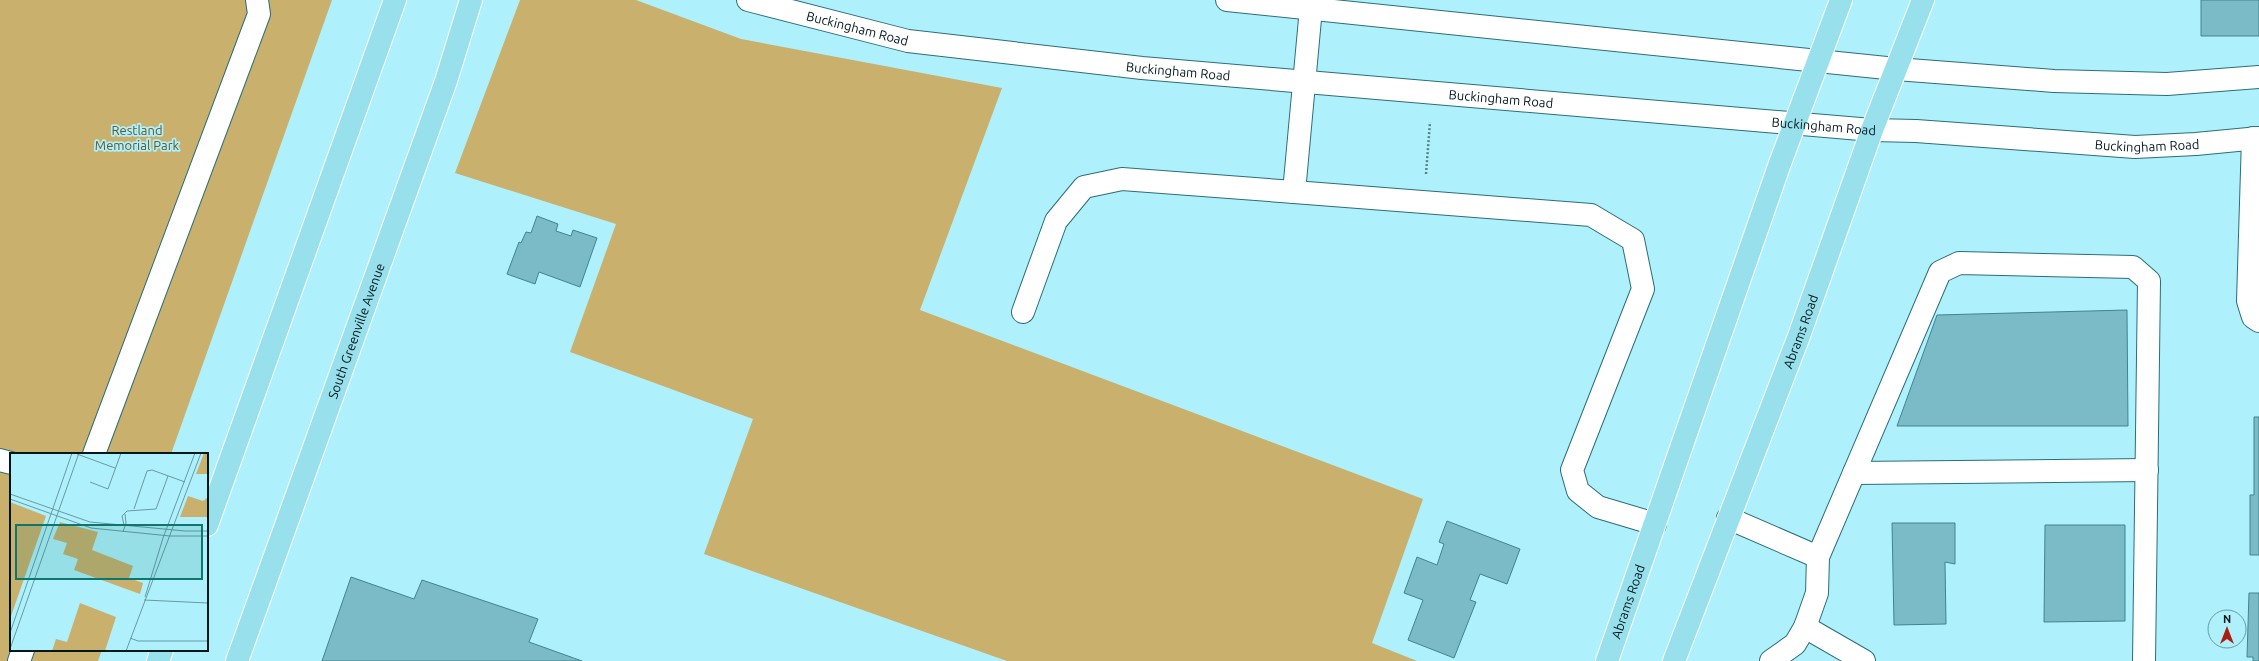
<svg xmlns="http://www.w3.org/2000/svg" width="2259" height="661" viewBox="0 0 2259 661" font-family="Ubuntu,sans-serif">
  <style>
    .green { fill: #c9b06c }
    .building { fill: #7abbc7; stroke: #42838e }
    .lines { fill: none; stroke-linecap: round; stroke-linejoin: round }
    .minor-casing { stroke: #2b6d78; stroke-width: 24 }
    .major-casing { stroke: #fff; stroke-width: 24 }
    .path { stroke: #57848c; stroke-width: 2.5; stroke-dasharray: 2 2; stroke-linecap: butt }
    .minor { stroke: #fff; stroke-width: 22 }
    .major { stroke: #98e0ec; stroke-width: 22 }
    .labels { text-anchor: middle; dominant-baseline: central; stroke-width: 3.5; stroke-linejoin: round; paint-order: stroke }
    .street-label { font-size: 13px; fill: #00171c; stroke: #aef1fd }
    .park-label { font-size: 13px; fill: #655527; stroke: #aef1fd }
    .inset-road { fill: none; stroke: #689aa3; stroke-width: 1 }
    .view { fill: #0f766e; fill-opacity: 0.15; stroke: #0f766e; stroke-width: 2 }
    .inset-edge { fill: none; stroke: #00171c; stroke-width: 2 }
  </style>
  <rect width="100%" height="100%" fill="#aef1fd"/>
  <!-- green -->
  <path class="green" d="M0,0H332L171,454H11V650H102L98,661H0Z
    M520,0H636L741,39L1002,88L920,310L1423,499L1372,643L1417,661H1007L704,554L753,419L570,352L616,224L455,173Z"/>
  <!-- building -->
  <path class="building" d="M2201,0H2259V36H2201Z
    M537,216L558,224L556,231L571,236L573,230L597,238L580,287L539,272L535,284L507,274L519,242L521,243L526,232L531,233Z
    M2127,310L2128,426H1897L1937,315Z
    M2254,417H2259V555H2250V495H2254Z
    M1447,521L1520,549L1507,584L1480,574L1470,600L1476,602L1454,658L1408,640L1423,600L1404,593L1417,557L1437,565L1444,544L1439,542Z
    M1892,523H1955V564L1945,562L1946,624L1894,625Z
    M2045,525H2125V621L2044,622Z
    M351,577L414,599L422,580L538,619L529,642L582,661H322Z
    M2249,593H2259V661H2253V657H2247Z"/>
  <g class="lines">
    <!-- minor casing -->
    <g class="minor-casing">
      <g id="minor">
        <path id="s1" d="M748,0L908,41L1142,68L1872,130L1916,131L2135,147L2196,144L2259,138"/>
        <path d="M1227,0L1896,69L2054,81L2167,84L2259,77"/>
        <path d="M2253,138L2248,301L2253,317L2259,321"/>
        <path d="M1294,192L1591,215L1633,240L1643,289L1572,470L1578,491L1598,507L1655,524"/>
        <path d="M1023,312L1056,221L1084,187L1122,179L1294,192L1311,8"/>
        <path d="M94,454L259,14L257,0"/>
        <path d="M0,460L11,463"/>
        <path d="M1854,473L2147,470"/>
        <path d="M1728,518L1818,557"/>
        <path d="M1805,627L1864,661"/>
        <path d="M19,661L23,650"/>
        <path d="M1771,661L1795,644L1805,627L1817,593L1818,557L1940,272L1959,263L2133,267L2149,281L2144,661"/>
      </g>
    </g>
    <!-- major casing -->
    <g class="major-casing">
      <g id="major">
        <path d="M207,525L395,0"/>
        <path d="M158,661L162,650"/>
        <path id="s2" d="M237,661L446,81L471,0"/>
        <path id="s3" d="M1607,661L1779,166L1841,0"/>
        <path id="s4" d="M1674,661L1799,336L1872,130L1923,0"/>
      </g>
    </g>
    <!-- path -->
    <path class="path" d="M1426,174L1430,122"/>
    <!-- minor -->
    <use href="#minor" class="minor"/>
    <!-- major -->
    <use href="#major" class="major"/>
  </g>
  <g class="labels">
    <!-- street labels -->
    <g class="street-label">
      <text stroke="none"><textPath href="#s1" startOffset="113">Buckingham Road</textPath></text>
      <text stroke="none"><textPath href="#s1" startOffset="437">Buckingham Road</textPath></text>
      <text stroke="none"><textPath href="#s1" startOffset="761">Buckingham Road</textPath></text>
      <text stroke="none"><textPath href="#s1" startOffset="1085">Buckingham Road</textPath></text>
      <text stroke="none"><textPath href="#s1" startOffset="1409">Buckingham Road</textPath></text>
      <text stroke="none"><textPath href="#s2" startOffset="351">South Greenville Avenue</textPath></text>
      <text stroke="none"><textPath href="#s4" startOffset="353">Abrams Road</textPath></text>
      <text stroke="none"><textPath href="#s3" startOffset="63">Abrams Road</textPath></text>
    </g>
    <!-- park labels -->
    <g class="park-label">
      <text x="137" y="130">Restland<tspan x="137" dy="15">Memorial Park</tspan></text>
    </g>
  </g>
  <!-- overview -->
  <g transform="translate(10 453)">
    <rect width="198" height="198" fill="#aef1fd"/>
    <path d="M194,0H198V21H186ZM178,43L193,48L198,44V64H170ZM0,49L36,63L0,166ZM50,69L88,79L82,97L123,113L119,125L133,130L130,141L64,117L68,106L53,101L57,90L43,86ZM70,150L106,164L95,198H42L46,186L57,189Z" fill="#c9b06c"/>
    <path class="inset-road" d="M67,1L105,15M80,29L98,36L111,0M0,41L80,69L175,78H198M0,46L81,75L160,83H198M124,56L137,18L142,17L175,29M114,72L112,63L117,58L146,56L158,23M113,79L116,70L115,61M135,144L153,85L185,0M134,147L198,150M0,180L62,0M120,185L128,188H198M0,196L69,0M116,198L191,0"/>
    <path class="view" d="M6,72H192V126H6Z"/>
    <rect width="198" height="198" class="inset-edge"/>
  </g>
  <!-- north arrow -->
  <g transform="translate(2227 629)"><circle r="19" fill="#aef1fd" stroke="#689aa3"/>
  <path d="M0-3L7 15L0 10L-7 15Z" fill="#ad1d0f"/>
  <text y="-6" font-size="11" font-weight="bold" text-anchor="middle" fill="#00171c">N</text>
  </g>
</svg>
